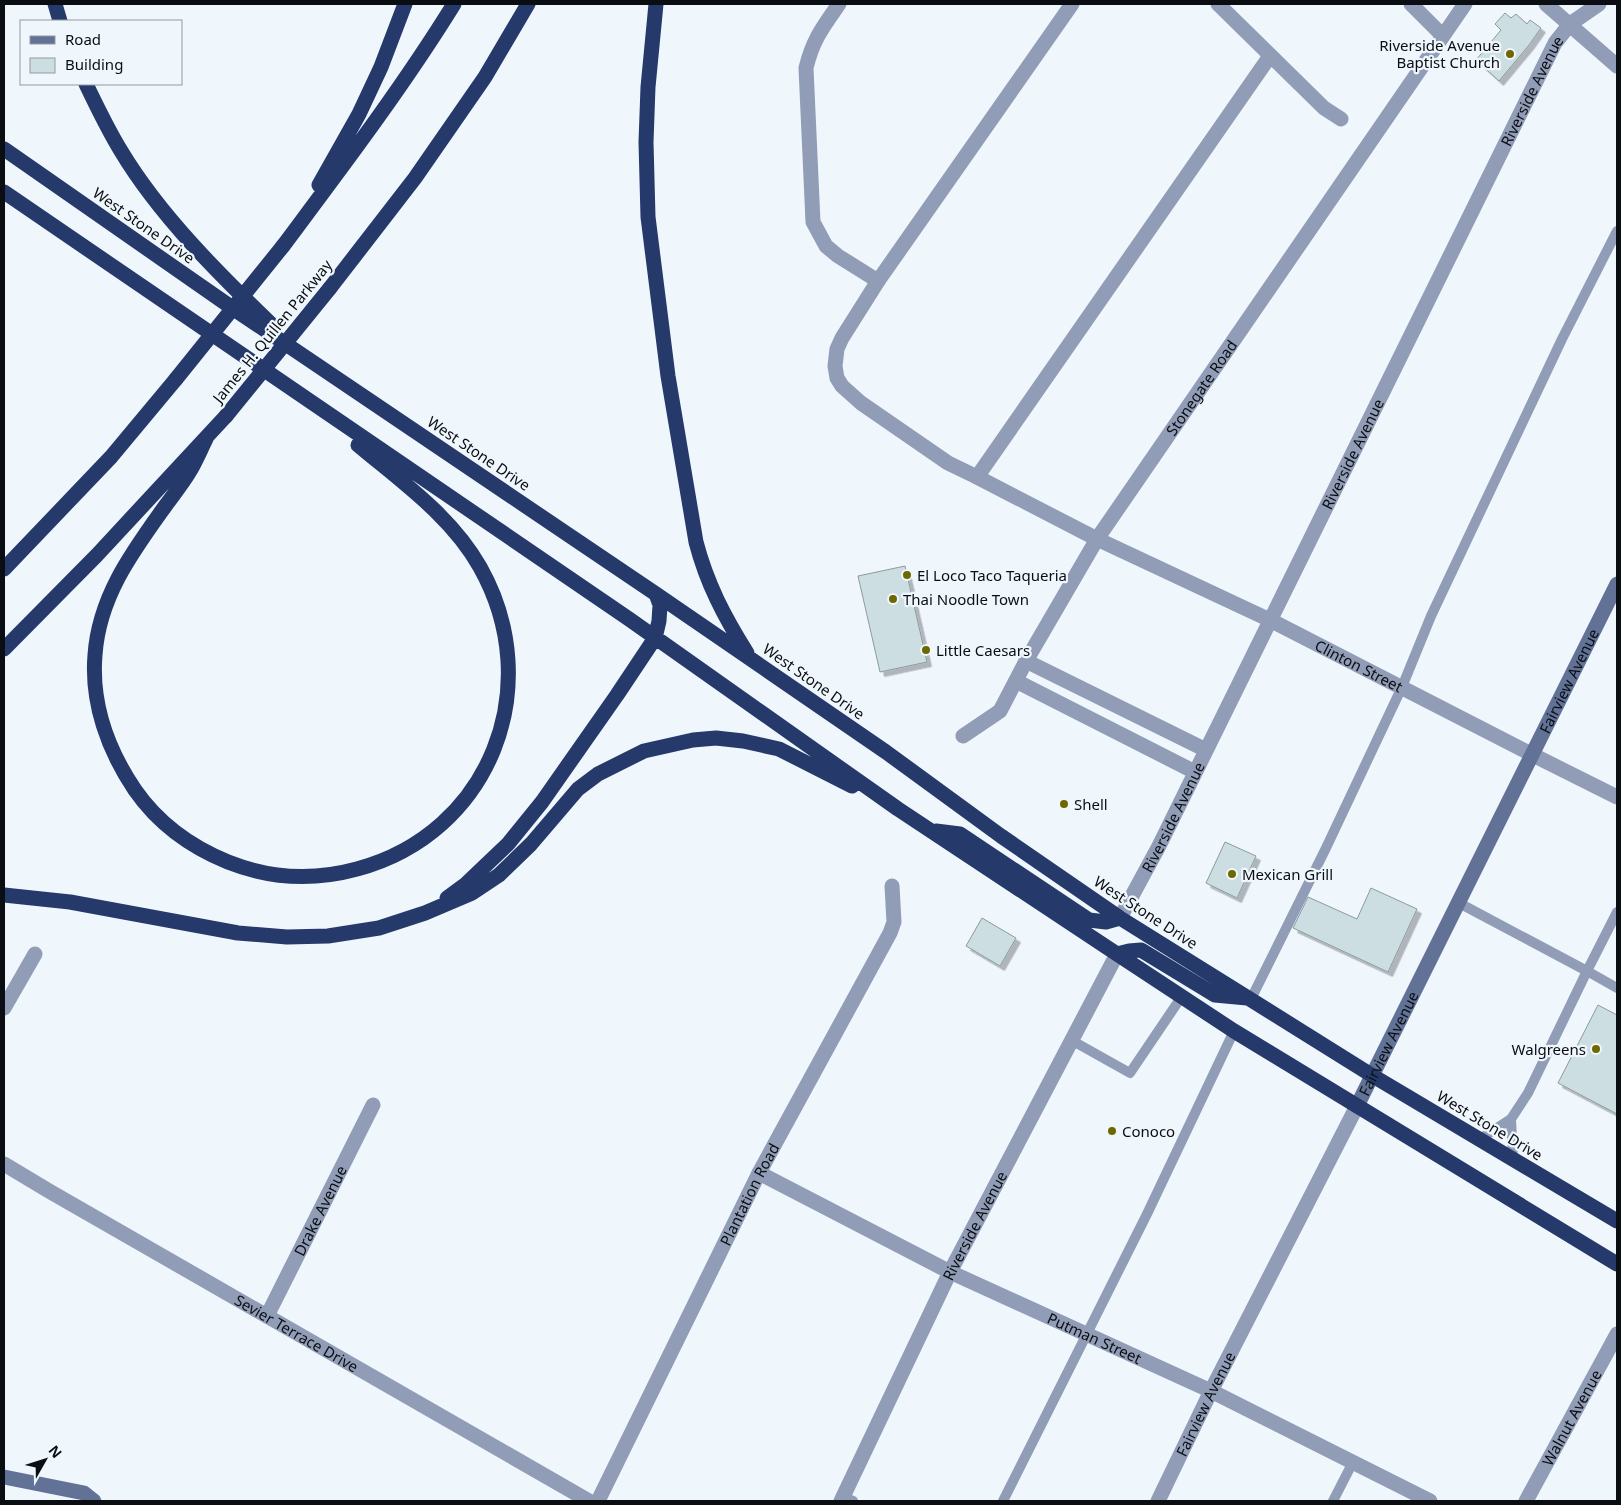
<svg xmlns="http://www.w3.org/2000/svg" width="1621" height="1505" viewBox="0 0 1621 1505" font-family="'Noto Sans',sans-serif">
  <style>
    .building { fill: #cddee2; stroke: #8a9a9e; filter: url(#shadow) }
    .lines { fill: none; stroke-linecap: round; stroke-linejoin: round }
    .lane { stroke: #919db7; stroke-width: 10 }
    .street { stroke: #919db7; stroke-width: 15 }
    .secondary { stroke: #627297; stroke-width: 15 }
    .highway { stroke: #253a6b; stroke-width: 15 }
    .highway-bridge { stroke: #253a6b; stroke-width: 15 }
    .poi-dot { fill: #6e6801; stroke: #eff7fd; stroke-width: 2 }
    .labels { text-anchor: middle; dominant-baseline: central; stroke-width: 4.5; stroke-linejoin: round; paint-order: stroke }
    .poi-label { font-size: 15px; fill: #0a0e12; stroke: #eff7fd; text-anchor: start }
    .street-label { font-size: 15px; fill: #0a0e12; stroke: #eff7fd }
  </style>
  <defs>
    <filter id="shadow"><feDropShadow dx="4.5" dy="4.5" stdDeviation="0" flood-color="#0004"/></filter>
  </defs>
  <rect width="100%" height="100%" fill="#eff7fd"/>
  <!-- building -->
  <path class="building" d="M1505,13L1511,18L1516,14L1527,24L1530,20L1541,28L1529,45L1499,81L1476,60L1501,30L1495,24Z
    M905,566L927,662L880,672L858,576Z
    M1225,842L1256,856L1237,898L1206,883Z
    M1371,888L1417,909L1388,972L1293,928L1308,897L1357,919Z
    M982,918L1016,938L1000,966L966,946Z
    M1598,1005L1617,1015V1114L1558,1083Z"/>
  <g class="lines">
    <!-- lane -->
    <path class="lane" d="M1459,903L1587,971L1528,1093L1511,1119L1480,1139
      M1617,912L1587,971L1617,988
      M1251,999L1326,848L1402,687L1431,616L1562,339L1617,231
      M1071,1040L1130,1073L1182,996
      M1511,1119L1513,1159
      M843,1497L853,1501
      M1003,1501L1147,1214L1234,1031
      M1333,1501L1353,1462"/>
    <!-- street -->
    <g class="street">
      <path d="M839,4C823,27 813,39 806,68L813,222L826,246L838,256L878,281"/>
      <path d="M1218,4L1324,108L1341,119"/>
      <path d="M1411,4L1443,36"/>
      <path d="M1546,4L1617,66"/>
      <path id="s1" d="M1270,56L977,477L1097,539L1270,620L1533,755L1617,797"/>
      <path d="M977,477L948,463L861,403L842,386L837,378L835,366L837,349L842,338L878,281L1072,4"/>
      <path d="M1026,661L1206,750"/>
      <path d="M1016,681L1195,772"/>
      <path id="s2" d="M963,736L1000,711L1026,661L1097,539L1465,4"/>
      <path id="s3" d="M1120,918L1159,846L1555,43L1570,24L1599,4"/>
      <path d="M4,1008L35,954"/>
      <path id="s4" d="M4,1164L49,1191L589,1501"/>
      <path id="s5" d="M759,1173L950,1272L1211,1391L1430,1501"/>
      <path id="s6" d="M267,1316L373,1105"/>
      <path id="s7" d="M598,1501L759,1173L890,933L894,922L892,886"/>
      <path id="s8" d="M841,1501L950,1272L1117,954"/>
      <path id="s9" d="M1158,1501L1211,1391L1357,1106"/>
      <path id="s10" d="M1526,1501L1617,1334"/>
    </g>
    <!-- secondary -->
    <g class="secondary">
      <path id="s11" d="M1357,1106L1617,584"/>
      <path d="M4,1477L84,1493L94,1501"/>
    </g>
    <!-- highway -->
    <path class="highway" d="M55,4L60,21
      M656,4L648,87L646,142L648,217L668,376L696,542C707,584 724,616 747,653
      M86,84C97,107 108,130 121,151C160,216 220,275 274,327
      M4,149L231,307L656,594L886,752L1001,836L1120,918L1373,1076L1617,1221
      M319,185L359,114L381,67L405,4
      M4,192L629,619L898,809L1117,954L1234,1031L1617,1264
      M283,246C342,167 402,88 454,4
      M330,288L415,178L485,77L528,4
      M206,439C201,449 196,461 190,471C183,483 174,494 166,505C133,551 99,596 95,655C91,703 108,750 135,790C158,823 191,847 228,862C271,879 313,881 357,869C491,833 547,686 480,567C451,516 402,482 358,445
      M4,569L111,457L176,379
      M4,649L97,555L226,416
      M936,831L960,834L1089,920L1106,922L1120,918
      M4,895L70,902L238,933L287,937L328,936L379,928L425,913L472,893L499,875L531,844L578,789L598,774L644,751L693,740L716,738L743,741L779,749L852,786
      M447,898L466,884L508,844L542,802L617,695L655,638L659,621L660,605L656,594
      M1117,954L1129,951L1141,950L1215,995L1247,998"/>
    <!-- highway-bridge -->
    <path class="highway-bridge" d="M176,379L283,246
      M226,416L330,288"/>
  </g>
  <!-- markers -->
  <g class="poi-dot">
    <circle cx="1510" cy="54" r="5"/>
    <circle cx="907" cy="575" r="5"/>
    <circle cx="893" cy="599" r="5"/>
    <circle cx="926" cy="650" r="5"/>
    <circle cx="1064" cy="804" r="5"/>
    <circle cx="1232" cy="874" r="5"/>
    <circle cx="1596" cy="1049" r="5"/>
    <circle cx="1112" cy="1131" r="5"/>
  </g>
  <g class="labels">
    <!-- poi labels -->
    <g class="poi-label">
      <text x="1500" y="45" text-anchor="end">Riverside Avenue<tspan x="1500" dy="17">Baptist Church</tspan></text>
      <text x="917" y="575">El Loco Taco Taqueria</text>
      <text x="903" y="599">Thai Noodle Town</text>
      <text x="936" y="650">Little Caesars</text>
      <text x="1074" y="804">Shell</text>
      <text x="1242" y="874">Mexican Grill</text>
      <text x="1586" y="1049" text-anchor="end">Walgreens</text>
      <text x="1122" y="1131">Conoco</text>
    </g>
    <!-- street labels -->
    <g class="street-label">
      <text stroke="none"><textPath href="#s3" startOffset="924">Riverside Avenue</textPath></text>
      <text transform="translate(144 225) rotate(35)">West Stone Drive</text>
      <text transform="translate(272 331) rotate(-51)">James H. Quillen Parkway</text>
      <text stroke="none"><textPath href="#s2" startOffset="426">Stonegate Road</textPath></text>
      <text transform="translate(479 453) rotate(34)">West Stone Drive</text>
      <text stroke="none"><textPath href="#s3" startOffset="519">Riverside Avenue</textPath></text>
      <text stroke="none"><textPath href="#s1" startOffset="939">Clinton Street</textPath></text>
      <text transform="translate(814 681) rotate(35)">West Stone Drive</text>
      <text stroke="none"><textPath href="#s11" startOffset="475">Fairview Avenue</textPath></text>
      <text stroke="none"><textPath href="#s3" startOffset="114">Riverside Avenue</textPath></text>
      <text transform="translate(1146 912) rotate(33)">West Stone Drive</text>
      <text stroke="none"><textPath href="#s11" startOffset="70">Fairview Avenue</textPath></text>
      <text transform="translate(1490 1125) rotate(31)">West Stone Drive</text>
      <text stroke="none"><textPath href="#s7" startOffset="342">Plantation Road</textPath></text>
      <text stroke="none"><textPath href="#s6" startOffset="118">Drake Avenue</textPath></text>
      <text stroke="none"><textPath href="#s8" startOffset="306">Riverside Avenue</textPath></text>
      <text stroke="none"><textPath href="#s4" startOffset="338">Sevier Terrace Drive</textPath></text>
      <text stroke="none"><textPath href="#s5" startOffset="374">Putman Street</textPath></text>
      <text stroke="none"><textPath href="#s9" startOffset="108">Fairview Avenue</textPath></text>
      <text stroke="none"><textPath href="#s10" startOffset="95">Walnut Avenue</textPath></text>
    </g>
  </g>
  <!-- border -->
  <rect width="1621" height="1505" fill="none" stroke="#0a0e12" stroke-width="10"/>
  <!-- legend -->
  <rect x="20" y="20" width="162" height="65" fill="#eff7fd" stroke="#939a9f"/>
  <rect x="30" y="36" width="25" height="8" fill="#627297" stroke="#939a9f"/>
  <text x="65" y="45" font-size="15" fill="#0a0e12">Road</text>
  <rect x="30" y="58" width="25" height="15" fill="#cddee2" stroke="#939a9f"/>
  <text x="65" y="70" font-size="15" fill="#0a0e12">Building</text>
  <!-- north arrow -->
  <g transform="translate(45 1460) rotate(51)" stroke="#eff7fd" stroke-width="4" paint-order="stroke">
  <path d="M0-4L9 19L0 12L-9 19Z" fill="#0a0e12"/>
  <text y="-8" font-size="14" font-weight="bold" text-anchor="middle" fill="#0a0e12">N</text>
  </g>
</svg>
